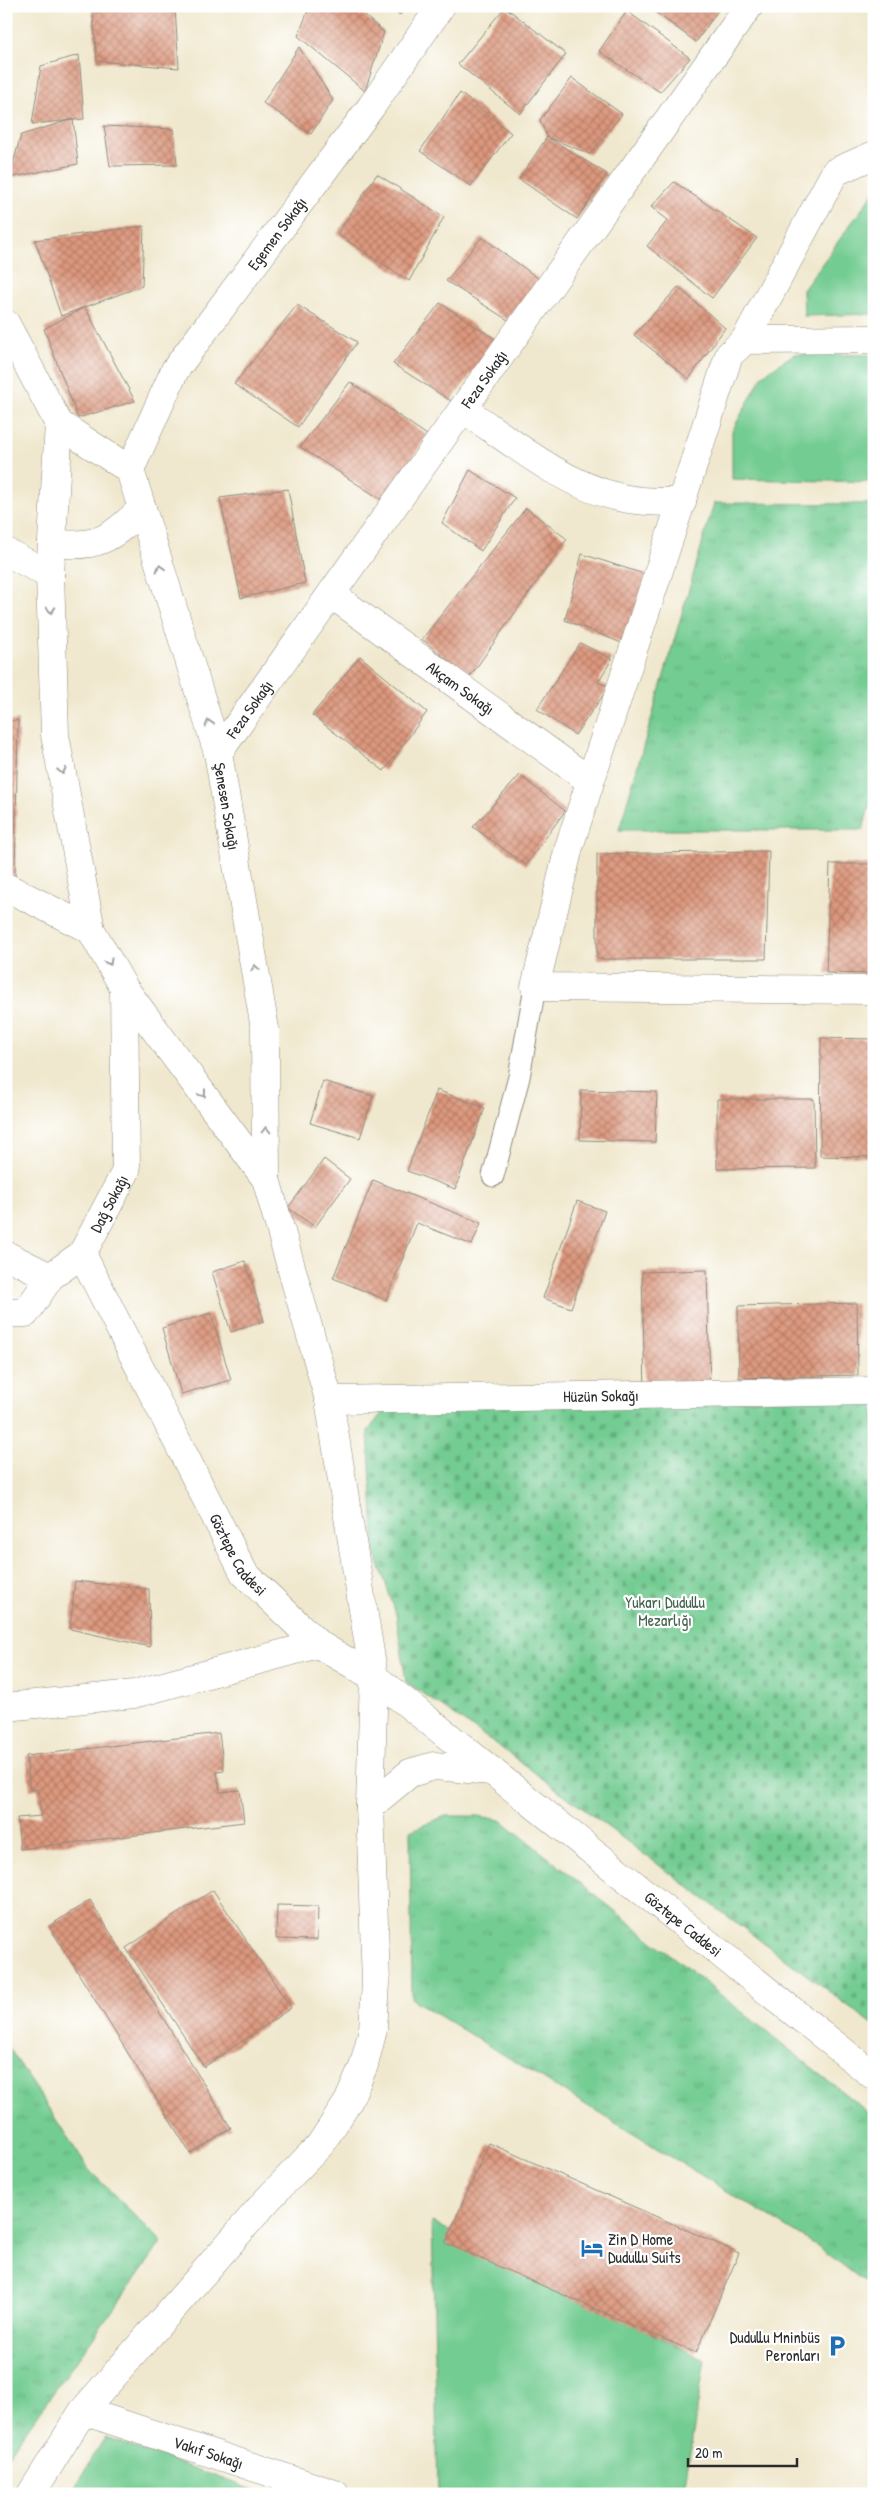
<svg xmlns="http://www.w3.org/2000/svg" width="880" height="2500" viewBox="0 0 880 2500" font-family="'Patrick Hand',sans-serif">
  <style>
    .grass { fill: #73cc92; stroke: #4f7c5e }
    .cemetery { fill: url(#cemetery-stones); stroke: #4f7c5e }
    .park { fill: url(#park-tufts); stroke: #4f7c5e }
    .building { fill: url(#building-cross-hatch) }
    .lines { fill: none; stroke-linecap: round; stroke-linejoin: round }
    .lane-casing { stroke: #8e8a7c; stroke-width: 23 }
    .street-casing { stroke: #8e8a7c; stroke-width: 29 }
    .lane { stroke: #fff; stroke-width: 21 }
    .street { stroke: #fff; stroke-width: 28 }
    .oneway { stroke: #a0a0a0 }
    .labels { text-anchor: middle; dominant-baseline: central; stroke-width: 4.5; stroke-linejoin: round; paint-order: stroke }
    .street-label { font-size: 16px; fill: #2b2b2b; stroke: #fff }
    .park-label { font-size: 16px; fill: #44634f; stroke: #fff }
    .poi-label { font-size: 16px; fill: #2b2b2b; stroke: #fff; text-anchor: start }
  </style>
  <defs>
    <pattern id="cemetery-stones" width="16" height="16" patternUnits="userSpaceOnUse" patternTransform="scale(1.25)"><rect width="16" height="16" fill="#73cc92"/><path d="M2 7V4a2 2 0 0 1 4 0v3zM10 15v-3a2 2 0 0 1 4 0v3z" fill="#64af7e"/></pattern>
    <pattern id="park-tufts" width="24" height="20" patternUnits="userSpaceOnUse" patternTransform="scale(1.25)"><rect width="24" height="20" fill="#73cc92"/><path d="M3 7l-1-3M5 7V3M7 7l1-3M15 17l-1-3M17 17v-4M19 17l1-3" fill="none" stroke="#64af7e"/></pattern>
    <pattern id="building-cross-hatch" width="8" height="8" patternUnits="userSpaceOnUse" patternTransform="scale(1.25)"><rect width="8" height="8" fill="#dd987e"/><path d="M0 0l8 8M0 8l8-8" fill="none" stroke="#b37c67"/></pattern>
  </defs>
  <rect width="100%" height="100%" fill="#fff"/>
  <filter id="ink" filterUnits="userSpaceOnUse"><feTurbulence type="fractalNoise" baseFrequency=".02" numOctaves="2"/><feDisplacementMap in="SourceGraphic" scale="10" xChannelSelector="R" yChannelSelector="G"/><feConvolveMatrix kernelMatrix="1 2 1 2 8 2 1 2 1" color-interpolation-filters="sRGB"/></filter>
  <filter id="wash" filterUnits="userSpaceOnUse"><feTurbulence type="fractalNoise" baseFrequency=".0096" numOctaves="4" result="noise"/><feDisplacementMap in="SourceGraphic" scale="20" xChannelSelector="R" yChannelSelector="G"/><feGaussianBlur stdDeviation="1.12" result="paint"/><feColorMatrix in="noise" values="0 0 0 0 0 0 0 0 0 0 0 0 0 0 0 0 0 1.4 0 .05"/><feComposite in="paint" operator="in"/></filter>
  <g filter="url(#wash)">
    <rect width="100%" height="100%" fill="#f0e8ce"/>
    <!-- grass -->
    <path class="grass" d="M874,192V314L804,316L803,290Z
      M794,354L874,355V482L732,479V431L763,375Z
      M432,2222L705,2360L683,2494H438Z
      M105,2437L265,2494H71Z"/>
    <!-- cemetery -->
    <path class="cemetery" d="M874,1397V2025L496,1744L406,1682L396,1614L375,1552L368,1431L386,1408Z"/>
    <!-- park -->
    <path class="park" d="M714,503L874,504V787L863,830H619Z
      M445,1816H478L501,1820L874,2117V2289L819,2247L412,1999L410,1831Z
      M6,2043L89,2170L162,2242L6,2458Z"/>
    <g id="blocks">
      <!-- building -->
      <path class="building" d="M92,6H159L175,9L179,68L97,61Z
        M310,6H353L384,32L365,91L298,36Z
        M387,6H405L400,15Z
        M647,6H721L696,42Z
        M505,7L566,54L520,114L458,64Z
        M627,11L690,58L660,92L599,51Z
        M299,47L333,100L311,134L263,103Z
        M79,55L84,119L32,124L41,66Z
        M572,78L622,114L590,154L547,137L540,120Z
        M460,93L511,133L471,186L420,151Z
        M73,119L78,164L9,178L21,135Z
        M104,126L174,129L177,165L110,166Z
        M547,137L607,174L577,219L519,179Z
        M377,174L444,217L409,281L337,234Z
        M674,182L757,238L712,298L647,246L668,220L651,207Z
        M144,226L142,286L85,307L135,401L78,418L44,329L85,307L61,316L35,240Z
        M482,237L539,279L511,322L446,281Z
        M678,287L725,328L689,379L634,335Z
        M440,303L497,340L451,401L393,364Z
        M297,305L357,342L298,427L234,384Z
        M350,382L427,435L385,502L300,447Z
        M470,470L515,498L481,551L442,523Z
        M288,489L305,583L241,598L220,498Z
        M526,508L567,539L469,678L422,639Z
        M582,554L647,575L624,644L565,620Z
        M580,643L612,659L598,682L609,687L575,735L537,709Z
        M360,656L427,712L384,771L312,715Z
        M18,720L15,876L6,872V722Z
        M520,775L565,811L526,865L473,827Z
        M769,851L766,959H597V854Z
        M830,864H874V974L826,973Z
        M821,1038L872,1039L871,1157L820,1156Z
        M323,1081L373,1096L360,1138L310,1123Z
        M437,1090L485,1108L455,1189L407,1171Z
        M581,1090L657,1092L655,1142L580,1140Z
        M717,1099H814L815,1168L717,1169Z
        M324,1159L350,1179L315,1227L288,1208Z
        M373,1180L481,1223L472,1245L417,1223L386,1300L333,1278Z
        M577,1201L605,1211L571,1308L543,1298Z
        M245,1261L264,1321L231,1332L212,1272Z
        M707,1270L710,1388L645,1390L642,1272Z
        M857,1303L858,1375L739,1378L738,1306Z
        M211,1313L231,1380L181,1394L162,1328Z
        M75,1581L149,1589L150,1647L70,1629Z
        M219,1733L224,1771L217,1772L220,1792L240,1790L244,1822L20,1849L17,1818L41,1816L38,1789L30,1790L26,1756Z
        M213,1890L291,2008L204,2067L126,1948Z
        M90,1900L231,2128L190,2153L49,1926Z
        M277,1905L318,1906L317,1940L276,1939Z
        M489,2143L739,2253L696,2353L445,2243Z"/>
    </g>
  </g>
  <g filter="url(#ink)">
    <use href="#blocks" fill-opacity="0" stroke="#8e8a7c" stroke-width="1"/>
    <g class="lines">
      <!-- lane casing -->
      <g class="lane-casing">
        <path id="lane" d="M493,1176L519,1077L535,987"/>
      </g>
      <!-- street casing -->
      <g class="street-casing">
        <g id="street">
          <path d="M874,155L835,172L745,340L729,355L569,847L535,987L874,990"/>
          <path d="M6,324L59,424L50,575L55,735L91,930L124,988L266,1179L329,1400L374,1677L370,1806L376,1983L373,2029L364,2065L348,2102L320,2145L268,2199L83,2411L31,2494"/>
          <path d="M745,340L874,339"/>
          <path d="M463,409C511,441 560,483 618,497C639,502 661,502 682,502"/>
          <path id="s1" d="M59,424L130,470L218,753L265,1029L266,1179"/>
          <path id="s2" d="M130,470L175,370L371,107L441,6"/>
          <path d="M52,543C96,549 112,539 142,508"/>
          <path d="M6,552L50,575"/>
          <path id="s3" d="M331,594L590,781"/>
          <path id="s4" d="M218,753L749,6"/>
          <path d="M6,887L91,930"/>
          <path id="s5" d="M82,1254L244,1573L318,1644L374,1677L874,2076"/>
          <path d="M6,1255L50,1277"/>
          <path id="s6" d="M6,1313H26L50,1277L82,1254L126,1171L124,988"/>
          <path id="s7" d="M329,1400L874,1391"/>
          <path d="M6,1707L134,1694L318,1644"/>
          <path d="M370,1806L410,1773L434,1766L492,1771"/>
          <path id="s8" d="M83,2411L335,2494"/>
        </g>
      </g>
      <!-- lane -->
      <use href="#lane" class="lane"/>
      <!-- street -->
      <use href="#street" class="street"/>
    </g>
    <!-- one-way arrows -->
    <defs><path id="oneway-chevron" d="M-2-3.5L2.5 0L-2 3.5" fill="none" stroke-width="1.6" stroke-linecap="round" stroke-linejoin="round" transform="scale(1.25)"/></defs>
    <g class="oneway">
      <use href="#oneway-chevron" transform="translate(160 568) rotate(-107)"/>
      <use href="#oneway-chevron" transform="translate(51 610) rotate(88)"/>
      <use href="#oneway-chevron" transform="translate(209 723) rotate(-107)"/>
      <use href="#oneway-chevron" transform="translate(62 771) rotate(79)"/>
      <use href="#oneway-chevron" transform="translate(109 962) rotate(61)"/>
      <use href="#oneway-chevron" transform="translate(255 968) rotate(-100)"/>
      <use href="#oneway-chevron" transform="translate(203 1094) rotate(53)"/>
      <use href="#oneway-chevron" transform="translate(266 1130) rotate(-90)"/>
    </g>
  </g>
  <!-- icons -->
  <defs>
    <g id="hotel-bare" transform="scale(1.725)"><path d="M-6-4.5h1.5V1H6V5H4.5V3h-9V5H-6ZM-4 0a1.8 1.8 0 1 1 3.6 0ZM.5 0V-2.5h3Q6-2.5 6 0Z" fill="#1f6fb2" stroke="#fff" stroke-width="2.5" paint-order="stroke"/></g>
    <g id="parking-bare" transform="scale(1.725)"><path d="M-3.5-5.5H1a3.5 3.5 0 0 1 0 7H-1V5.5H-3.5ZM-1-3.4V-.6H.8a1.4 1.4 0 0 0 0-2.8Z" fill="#1f6fb2" stroke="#fff" stroke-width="2.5" paint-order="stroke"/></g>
  </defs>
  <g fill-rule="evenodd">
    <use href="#hotel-bare" x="592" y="2248"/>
    <use href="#parking-bare" x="837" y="2346"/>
  </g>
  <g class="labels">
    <!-- street labels -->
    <g class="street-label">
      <text stroke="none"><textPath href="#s2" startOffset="280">Egemen Sokağı</textPath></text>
      <text stroke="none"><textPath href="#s4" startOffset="459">Feza Sokağı</textPath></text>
      <text stroke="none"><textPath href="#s3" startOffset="160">Akçam Sokağı</textPath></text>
      <text stroke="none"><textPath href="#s4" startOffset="54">Feza Sokağı</textPath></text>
      <text stroke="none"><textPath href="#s1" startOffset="435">Şenesen Sokağı</textPath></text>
      <text stroke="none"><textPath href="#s6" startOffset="160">Dağ Sokağı</textPath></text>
      <text stroke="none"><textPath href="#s7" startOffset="272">Hüzün Sokağı</textPath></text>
      <text stroke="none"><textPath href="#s5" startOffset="339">Göztepe Caddesi</textPath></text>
      <text stroke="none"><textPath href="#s5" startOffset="921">Göztepe Caddesi</textPath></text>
      <text stroke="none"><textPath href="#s8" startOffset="132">Vakıf Sokağı</textPath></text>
    </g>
    <!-- park labels -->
    <g class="park-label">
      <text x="665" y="1602">Yukarı Dudullu<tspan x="665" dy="18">Mezarlığı</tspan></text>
    </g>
    <!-- poi labels -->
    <g class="poi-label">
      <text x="608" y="2239">Zin D Home<tspan x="608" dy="18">Dudullu Suits</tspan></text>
      <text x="820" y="2337" text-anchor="end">Dudullu Mninbüs<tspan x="820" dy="18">Peronları</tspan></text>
    </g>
  </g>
  <!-- margin -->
  <rect width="880" height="2500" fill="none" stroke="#fff" stroke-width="25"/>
  <!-- scale -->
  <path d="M688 2458v8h109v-8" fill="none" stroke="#2b2b2b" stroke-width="2.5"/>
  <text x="695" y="2458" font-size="15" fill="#2b2b2b" stroke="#ffffff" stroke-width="4" paint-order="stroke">20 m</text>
</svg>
